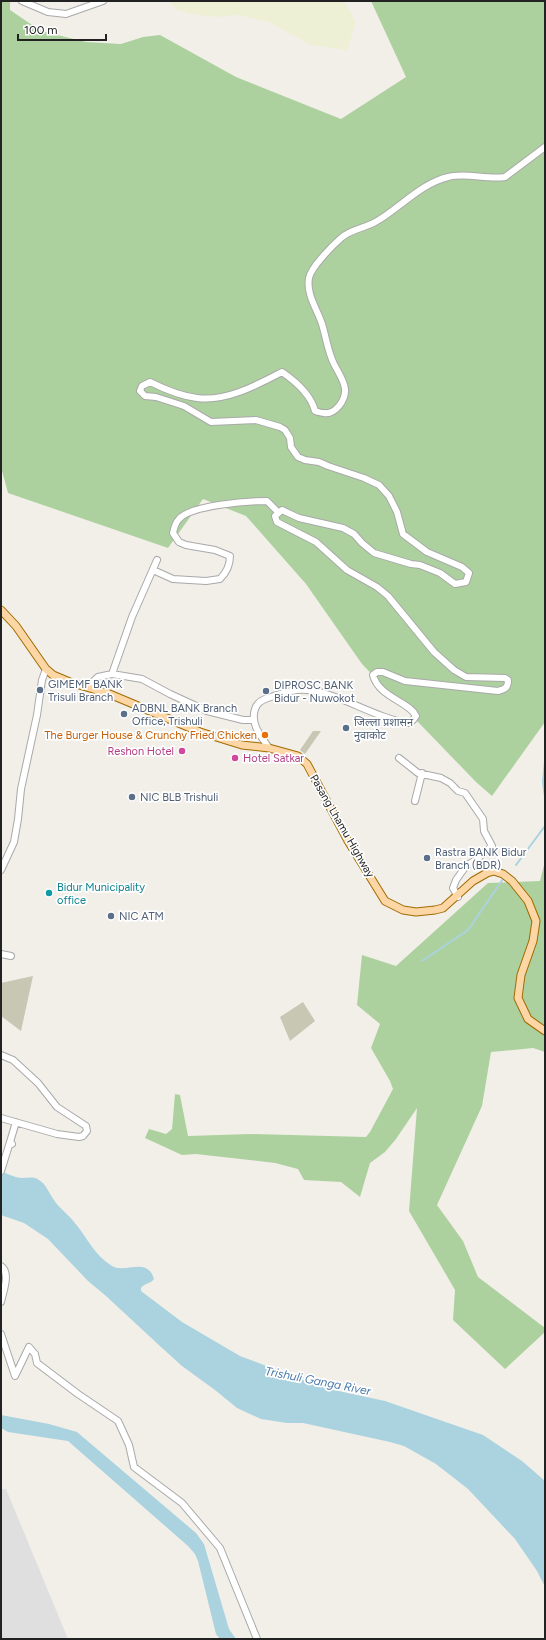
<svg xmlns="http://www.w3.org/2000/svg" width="546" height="1640" viewBox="0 0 546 1640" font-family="Figtree,'Noto Sans Devanagari',sans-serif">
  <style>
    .residential { fill: #e0dfdf }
    .construction { fill: #c7c7b4 }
    .farmland { fill: #eef0d5 }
    .forest { fill: #add19e }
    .water { fill: #aad3df }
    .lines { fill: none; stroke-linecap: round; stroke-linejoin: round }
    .stream { stroke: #aad3df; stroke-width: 2 }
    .minor-casing { stroke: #a9a9a9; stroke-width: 8 }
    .major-casing { stroke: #a06b00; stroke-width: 9 }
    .minor { stroke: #fff; stroke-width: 6 }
    .major { stroke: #fcd6a4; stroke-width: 7 }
    .service-dot { fill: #5c6f8a; stroke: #fff; stroke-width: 1.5 }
    .food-dot { fill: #e8710a; stroke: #fff; stroke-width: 1.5 }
    .hotel-dot { fill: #d1479c; stroke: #fff; stroke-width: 1.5 }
    .culture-dot { fill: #0f9aa8; stroke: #fff; stroke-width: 1.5 }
    .labels { text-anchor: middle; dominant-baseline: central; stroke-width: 3.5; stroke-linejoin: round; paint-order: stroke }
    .service-label { font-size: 11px; fill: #4e5e75; stroke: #fff; text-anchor: start }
    .food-label { font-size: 11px; fill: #c56008; stroke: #fff; text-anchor: end }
    .hotel-label { font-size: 11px; fill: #b23c85; stroke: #fff; text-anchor: end }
    .street-label { font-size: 11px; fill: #222; stroke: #fff }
    .culture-label { font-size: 11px; fill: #0d838f; stroke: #fff; text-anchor: start }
    .water-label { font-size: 12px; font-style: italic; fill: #4a7aab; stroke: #fff }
  </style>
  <rect width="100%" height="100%" fill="#f2efe9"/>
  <!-- residential -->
  <path class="residential" d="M1,1489H6L68,1639H1Z"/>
  <!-- construction -->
  <path class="construction" d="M313,731H321L305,754L300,750Z
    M33,976L21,1031L1,1016V983Z
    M303,1002L315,1021L290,1041L280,1017Z"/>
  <!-- farmland -->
  <path class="farmland" d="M169,1H345L356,23L347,50L310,45L269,22L239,15L217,17L191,14L176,9Z"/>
  <!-- forest -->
  <path class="forest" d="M1,1H10V10L41,31L86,42L121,44L143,37L160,35L236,77L341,119L406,77L371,1H545V722L492,796L476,782L362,664L306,584L246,516L203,499L168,548L8,493L1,467Z
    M545,861V958L544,960L545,1052L533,1048L491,1052L482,1106L437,1205L463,1241L478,1277L545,1328V1332L505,1369L453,1320L455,1290L409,1211L417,1108L396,1139L385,1152L370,1163L360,1197L341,1182L304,1180L298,1169L275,1163L196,1154L182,1155L145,1138L149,1129L166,1134L172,1129L175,1094L180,1095L188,1136L250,1134L366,1137L370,1132L393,1089L390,1081L371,1048L380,1024L357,1005L362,955L396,966L488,883L540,881Z"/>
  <!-- water -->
  <path class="water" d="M1,1171C7,1174 14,1177 21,1178C27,1178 34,1176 39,1180C46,1184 49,1193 54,1200C59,1208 68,1214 74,1222C87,1237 95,1256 112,1266C125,1274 147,1256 154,1279C151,1284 144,1283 141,1288V1291L182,1322L240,1356L311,1383L334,1390L385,1401L483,1435L522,1461L545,1481V1587L537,1571L515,1539L468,1489L436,1464L404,1446L390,1442L303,1423H287L261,1419L237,1408L215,1390L182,1366L161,1347L106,1296L88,1281L48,1239L24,1223L1,1215Z
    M1,1415L49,1424L77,1432L196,1533L204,1544L229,1629L236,1639H220L216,1634L198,1561L195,1554L188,1546L68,1441L8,1432L1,1428Z"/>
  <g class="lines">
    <!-- stream -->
    <path class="stream" d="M545,761L543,782L545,797
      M516,865L545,826
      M422,961L468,930L503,879"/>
    <!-- minor casing -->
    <g class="minor-casing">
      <path id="minor" d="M22,1L48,12L66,14L103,1
        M153,570L173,579L206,581L220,579C226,573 230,565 230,556L215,550L186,545L179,542L173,533C174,528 175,523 179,519C191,505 248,501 267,501L278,512
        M112,674L142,679L170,694L207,711L243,720H253
        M87,687L98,677L112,674L132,617L157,560
        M269,748C261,736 250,724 255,709C257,703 261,700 268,698C277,695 287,691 297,690C331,687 372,718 408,723L413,720L416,716C409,701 379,698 373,675L377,672H383L405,681L498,691C505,689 508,688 508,680L505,678L466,677L454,670L434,652L388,596L377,587L347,570L316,542L277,522L275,516L282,510L299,518L343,528L354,534L362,543L374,553L411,564L420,565L440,573L455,584L466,582L469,573L462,567L427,552L403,534L397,512L389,496L379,485L364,478L328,466L319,462L305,460L298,457L291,447L290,438L285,430L280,427L256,420L211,422L184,406L156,397L145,396L140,391L142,386L150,382C164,389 181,396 197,398C226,402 257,385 282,372C295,381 311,395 315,411C318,412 321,413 324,413C335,415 346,400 345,389C344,380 338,372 334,364C328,352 326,337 322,324C317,309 306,294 309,278C311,267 333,245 341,238C351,229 366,228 377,221C401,207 420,184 448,177C465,172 487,180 505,177L545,147
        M399,758L418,773L441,778L450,783L458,791L465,793L483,819L484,831L492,846L477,859L466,866L456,880L453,888L458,897
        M415,801L422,773
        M1,870L14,842L18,819L21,789L37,715L42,680L46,669
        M1,954L11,956
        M1,1055L13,1060L38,1083L57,1107L86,1126L87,1131L83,1136L79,1137L57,1134L1,1118
        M12,1144L10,1142L16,1122
        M1,1171L10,1142
        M1,1266C11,1273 3,1292 1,1302
        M1,1334L15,1376L29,1347L35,1354L37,1363L78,1394L118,1421L129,1445L134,1467L182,1503L220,1548L257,1639"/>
    </g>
    <!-- major casing -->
    <g class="major-casing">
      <path id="major" d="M1,610L16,626L46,669L53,675L72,683L107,693L200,732L242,745L269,748L298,756L307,764L348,841L385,901L403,910L416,912L435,910L443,908L473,881L487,873L494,871L503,874L512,881L528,901L536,921L533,941L521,975L518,998L528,1019L545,1031"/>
    </g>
    <!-- minor -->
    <use href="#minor" class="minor"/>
    <!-- major -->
    <use href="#major" class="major"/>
  </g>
  <!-- markers -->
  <g class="service-dot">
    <circle cx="40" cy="690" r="4"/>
    <circle cx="266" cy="691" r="4"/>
    <circle cx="124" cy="714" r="4"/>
    <circle cx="346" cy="728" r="4"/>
    <circle cx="132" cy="797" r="4"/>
    <circle cx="427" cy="858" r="4"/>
    <circle cx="111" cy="916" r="4"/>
  </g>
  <circle class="food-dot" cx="265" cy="735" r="4"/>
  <g class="hotel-dot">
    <circle cx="182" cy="751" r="4"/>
    <circle cx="235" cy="758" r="4"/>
  </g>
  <circle class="culture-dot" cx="49" cy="893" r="4"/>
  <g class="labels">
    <!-- service labels -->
    <g class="service-label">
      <text x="48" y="684">GIMEMF BANK<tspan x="48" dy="13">Trisuli Branch</tspan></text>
      <text x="274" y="685">DIPROSC BANK<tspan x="274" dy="13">Bidur - Nuwokot</tspan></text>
      <text x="132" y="708">ADBNL BANK Branch<tspan x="132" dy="13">Office, Trishuli</tspan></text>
      <text x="354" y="722">जिल्ला प्रशासन<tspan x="354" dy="13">नुवाकोट</tspan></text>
      <text x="140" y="797">NIC BLB Trishuli</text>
      <text x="435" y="852">Rastra BANK Bidur<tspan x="435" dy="13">Branch (BDR)</tspan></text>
      <text x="119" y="916">NIC ATM</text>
    </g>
    <!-- food labels -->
    <g class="food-label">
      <text x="257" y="735">The Burger House &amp; Crunchy Fried Chicken</text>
    </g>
    <!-- hotel labels -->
    <g class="hotel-label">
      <text x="174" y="751">Reshon Hotel</text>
      <text x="243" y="758" text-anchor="start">Hotel Satkar</text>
    </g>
    <!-- street labels -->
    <g class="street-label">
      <text transform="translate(342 826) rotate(60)">Pasang Lhamu Highway</text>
    </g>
    <!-- culture labels -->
    <g class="culture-label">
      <text x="57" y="887">Bidur Municipality<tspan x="57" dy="13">office</tspan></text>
    </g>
    <!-- water labels -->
    <g class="water-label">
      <text transform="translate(318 1381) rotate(11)">Trishuli Ganga River</text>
    </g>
  </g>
  <!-- border -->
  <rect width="546" height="1640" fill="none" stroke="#222222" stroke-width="4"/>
  <!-- scale -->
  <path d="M18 34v6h88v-6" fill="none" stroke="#222222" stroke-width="2"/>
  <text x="24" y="34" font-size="12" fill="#222222" stroke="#ffffff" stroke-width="3" paint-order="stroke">100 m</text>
</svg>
